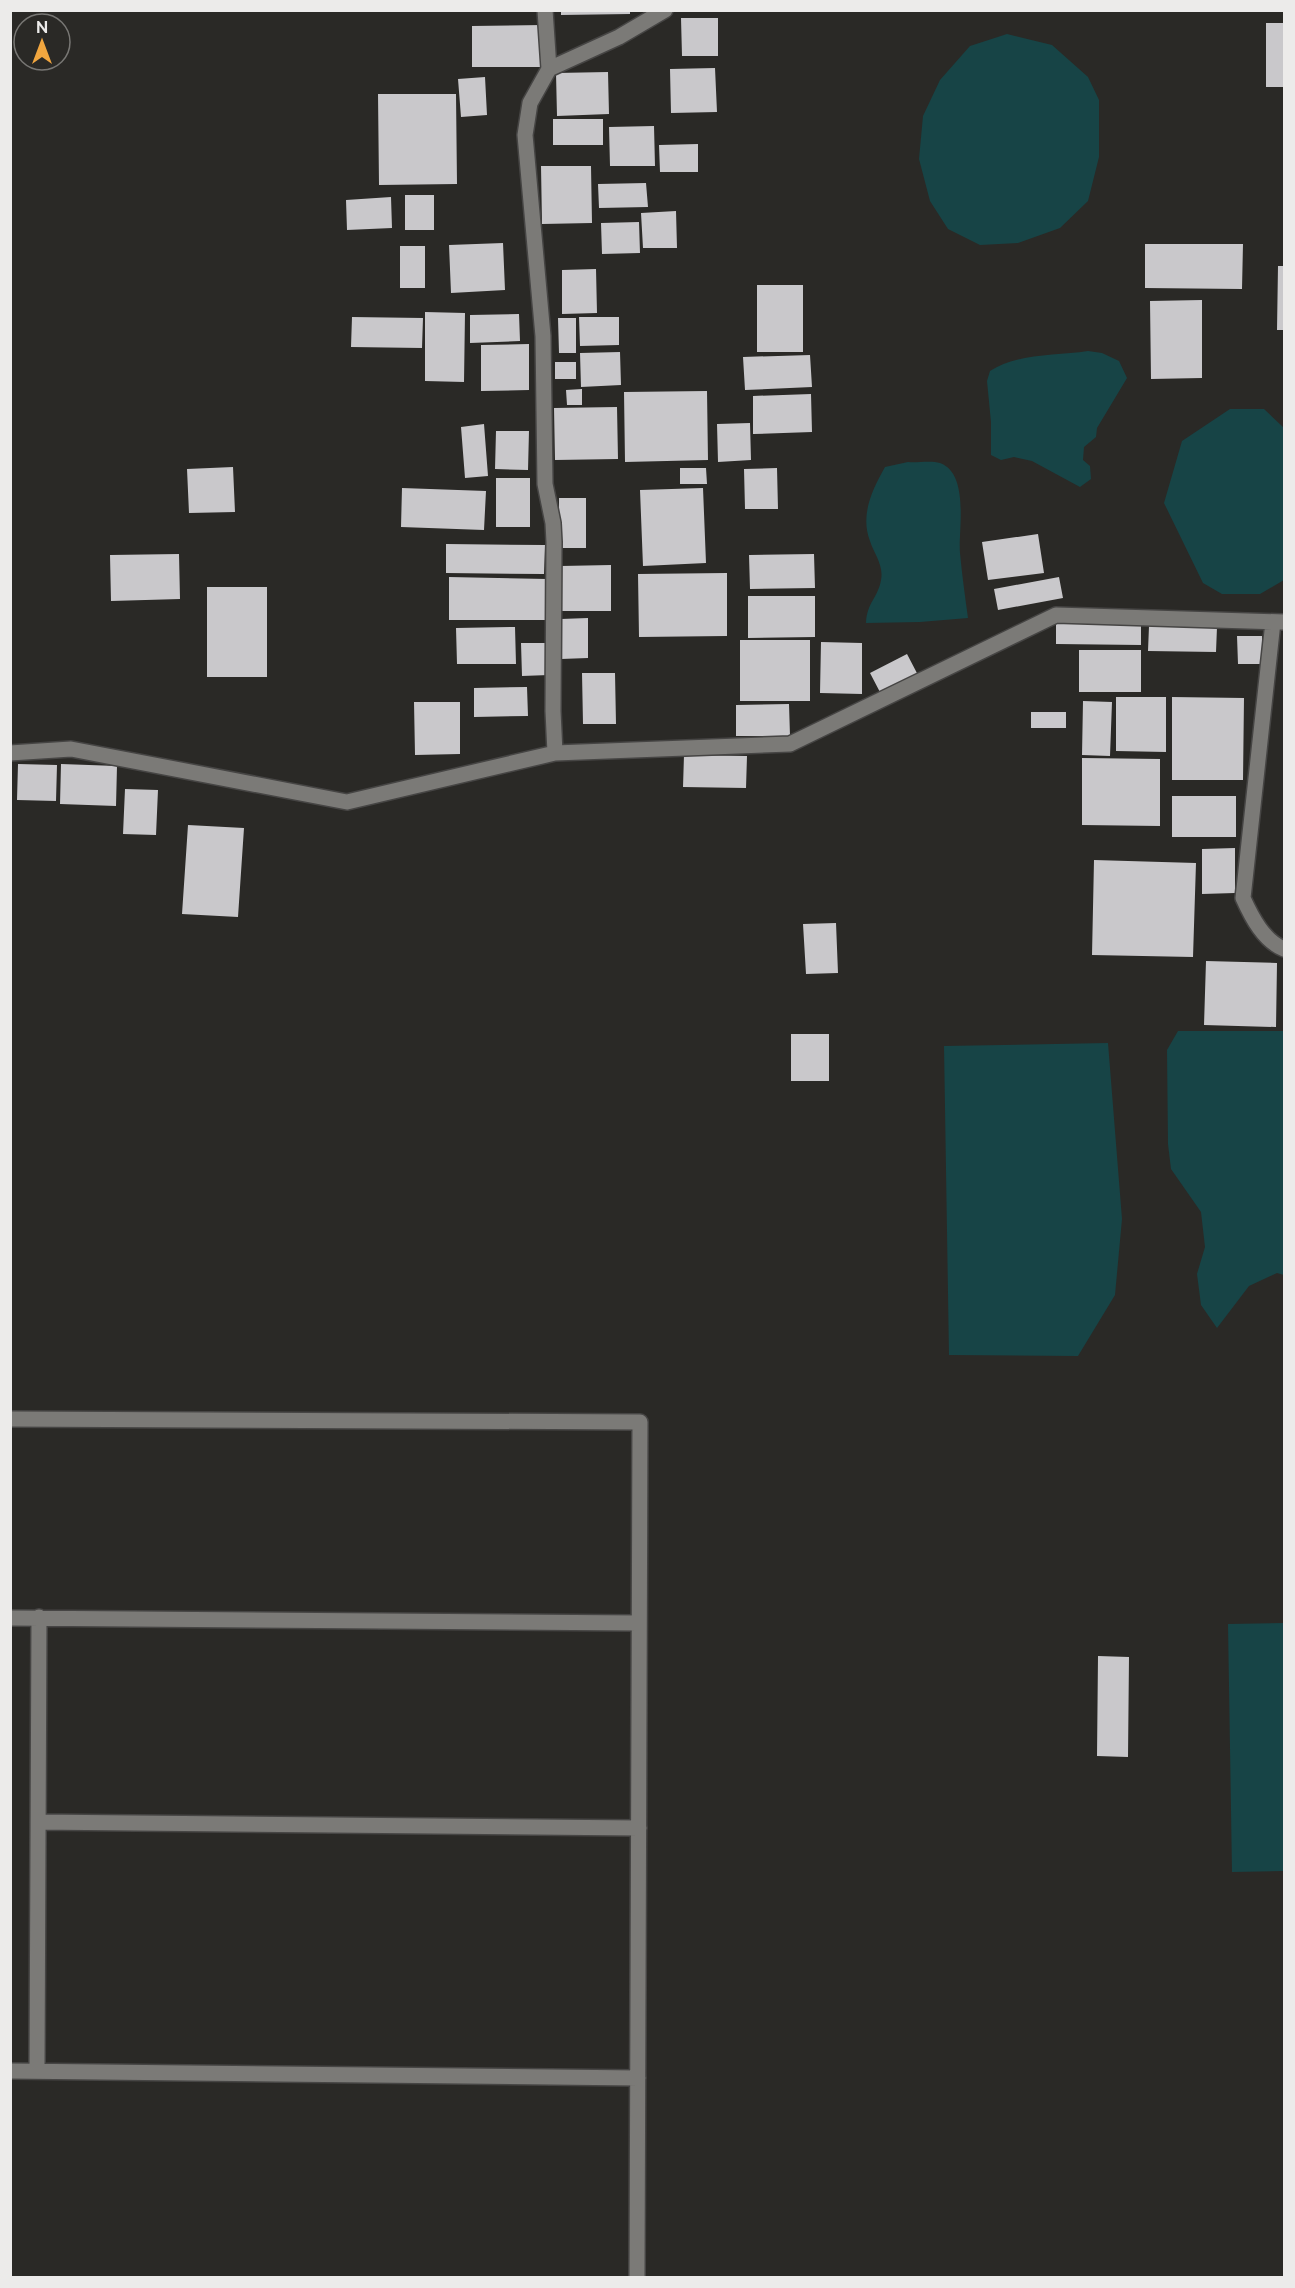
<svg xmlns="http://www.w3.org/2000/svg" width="1295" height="2288" viewBox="0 0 1295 2288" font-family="Raleway,sans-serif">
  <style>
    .water { fill: #174446 }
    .building { fill: #c9c8cb }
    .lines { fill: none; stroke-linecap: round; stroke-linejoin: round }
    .minor-casing { stroke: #464544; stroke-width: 18 }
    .minor { stroke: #7b7a77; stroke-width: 15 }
  </style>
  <rect width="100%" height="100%" fill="#2a2926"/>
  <!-- water -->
  <path class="water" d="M1007,34L1052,45L1088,77L1099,100V157L1088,201L1060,228L1018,243L980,245L948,229L930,201L919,159L923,116L940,80L970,46Z
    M1088,351L1102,353L1119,361L1127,378L1097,428L1096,437L1084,447L1083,460L1090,466L1091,479L1080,487L1032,461L1014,457L1001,460L991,455V422L987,381L990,371C1018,353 1056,356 1088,351Z
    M1230,409H1264L1284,428V580L1260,594H1222L1203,583L1164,503L1182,441Z
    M908,462C917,463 931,460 940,463C970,474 958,531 960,553C962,575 965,596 968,618L920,622L866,623C867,602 878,598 881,580C884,565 874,554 870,541C860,515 872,490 885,467Z
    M1178,1031H1284V1275L1277,1273L1249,1286L1217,1328L1201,1305L1197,1274L1205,1247L1201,1212L1171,1169L1168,1144L1167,1050Z
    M1108,1043L1122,1219L1115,1295L1078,1356L949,1355L944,1046Z
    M1284,1623V1871L1232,1872L1228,1624Z"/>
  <!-- building -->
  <path class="building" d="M561,10H630V14L561,15Z
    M681,18H718V56H682Z
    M1266,23H1284V87H1266Z
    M543,25V67H472V26Z
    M715,68L717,112L671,113L670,69Z
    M608,72L609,114L557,116L556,73Z
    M485,77L487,115L461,117L458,79Z
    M378,94H456L457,184L379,185Z
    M553,119H603V145H553Z
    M654,126L655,166H610L609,127Z
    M698,144V172H660L659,145Z
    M541,166H591L592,223L542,224Z
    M646,183L648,207L599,208L598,184Z
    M405,195H434V230H405Z
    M391,197L392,228L347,230L346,200Z
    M676,211L677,248H643L641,213Z
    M639,222L640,253L602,254L601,223Z
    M503,243L505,290L451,293L449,245Z
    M1145,244H1243L1242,289L1145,288Z
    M400,246H425V288H400Z
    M1278,266H1284V330H1277Z
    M596,269L597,313L562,314V270Z
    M757,285H803V352H757Z
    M1202,300V378L1151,379L1150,301Z
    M425,312L465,313L464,382L425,381Z
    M519,314L520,341L470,343V315Z
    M352,317L423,318L422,348L351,347Z
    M579,317H619V345L580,346Z
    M558,318H576V353H559Z
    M529,344V390L481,391V345Z
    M620,352L621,385L581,387L580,353Z
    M810,355L812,387L745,390L743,357Z
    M555,362H576V379H555Z
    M582,389V405H567L566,390Z
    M707,391L708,460L625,462L624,392Z
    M811,394L812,432L753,434V396Z
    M617,407L618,459L555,460L554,408Z
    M750,423L751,460L718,462L717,424Z
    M484,424L488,476L465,478L461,427Z
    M496,431H529L528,470L495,469Z
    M233,467L235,512L189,513L187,469Z
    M680,468H706L707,484H680Z
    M777,468L778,509H745L744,469Z
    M496,478H530V527H496Z
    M402,488L486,491L484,530L401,527Z
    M703,488L706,563L643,566L640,490Z
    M559,498H586V548H559Z
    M1038,534L1044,573L988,580L982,542Z
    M446,544L545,545L544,574L446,573Z
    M179,554L180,599L111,601L110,555Z
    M814,554L815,588L750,589L749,555Z
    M611,565V611H562L561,566Z
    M727,573V636L639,637L638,574Z
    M449,577L547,579L546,620H449Z
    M1059,577L1063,598L998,610L994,589Z
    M207,587H267V677H207Z
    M748,596H815V637L748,638Z
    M588,618V658L561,659V619Z
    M1056,620H1141V645L1056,644Z
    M1149,626L1217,627L1216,652L1148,651Z
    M515,627L516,664H457L456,628Z
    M1237,636H1262V664H1238Z
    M740,640H810V701H740Z
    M821,642L862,643V694L820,693Z
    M521,643H548L549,675L522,676Z
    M1079,650H1141V692H1079Z
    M907,654L919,677L882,696L870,673Z
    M582,673H615L616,724H583Z
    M527,687L528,716L474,717V688Z
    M1116,697H1166V752L1116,751Z
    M1172,697L1244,698L1243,780H1172Z
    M1083,701L1112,702L1110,756L1082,755Z
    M414,702H460V754L415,755Z
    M789,704L790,736H736V705Z
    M1031,712H1066V728H1031Z
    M684,755L747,756L746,788L683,787Z
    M1082,758L1160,759V826L1082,825Z
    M18,764L57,765L56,801L17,800Z
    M61,764L117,766L116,806L60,804Z
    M125,789L158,790L156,835L123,834Z
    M1172,796H1236V837H1172Z
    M188,825L244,828L238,917L182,914Z
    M1235,848V893L1202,894V849Z
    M1094,860L1196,863L1193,957L1092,955Z
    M836,923L838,973L806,974L803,924Z
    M1206,961L1277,963L1276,1027L1204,1025Z
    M791,1034H829V1081H791Z
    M1098,1656L1129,1657L1128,1757L1097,1756Z"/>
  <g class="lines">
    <!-- minor casing -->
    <g class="minor-casing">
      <path id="minor" d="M545,10L549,69L530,103L525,135L543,336L545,484L553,523L554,542L553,711L555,753
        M549,69L619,37L665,10
        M1273,622L1243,898C1252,918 1264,941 1284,949
        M10,753L71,749L347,802L555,753L790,744L1056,615L1284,622
        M10,1419L640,1422L637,2278
        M10,1618L639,1623
        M38,1822L639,1828
        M10,2071L638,2078
        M37,2071L39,1617"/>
    </g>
    <!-- minor -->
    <use href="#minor" class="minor"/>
  </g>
  <!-- border -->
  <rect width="1295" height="2288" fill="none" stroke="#ecebea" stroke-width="24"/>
  <!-- north arrow -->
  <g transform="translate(42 42)"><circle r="28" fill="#2a2926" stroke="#787774" stroke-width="1.5"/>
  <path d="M0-4.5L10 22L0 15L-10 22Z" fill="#f1a63f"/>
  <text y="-9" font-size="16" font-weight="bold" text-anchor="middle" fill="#ecebea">N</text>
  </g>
</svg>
